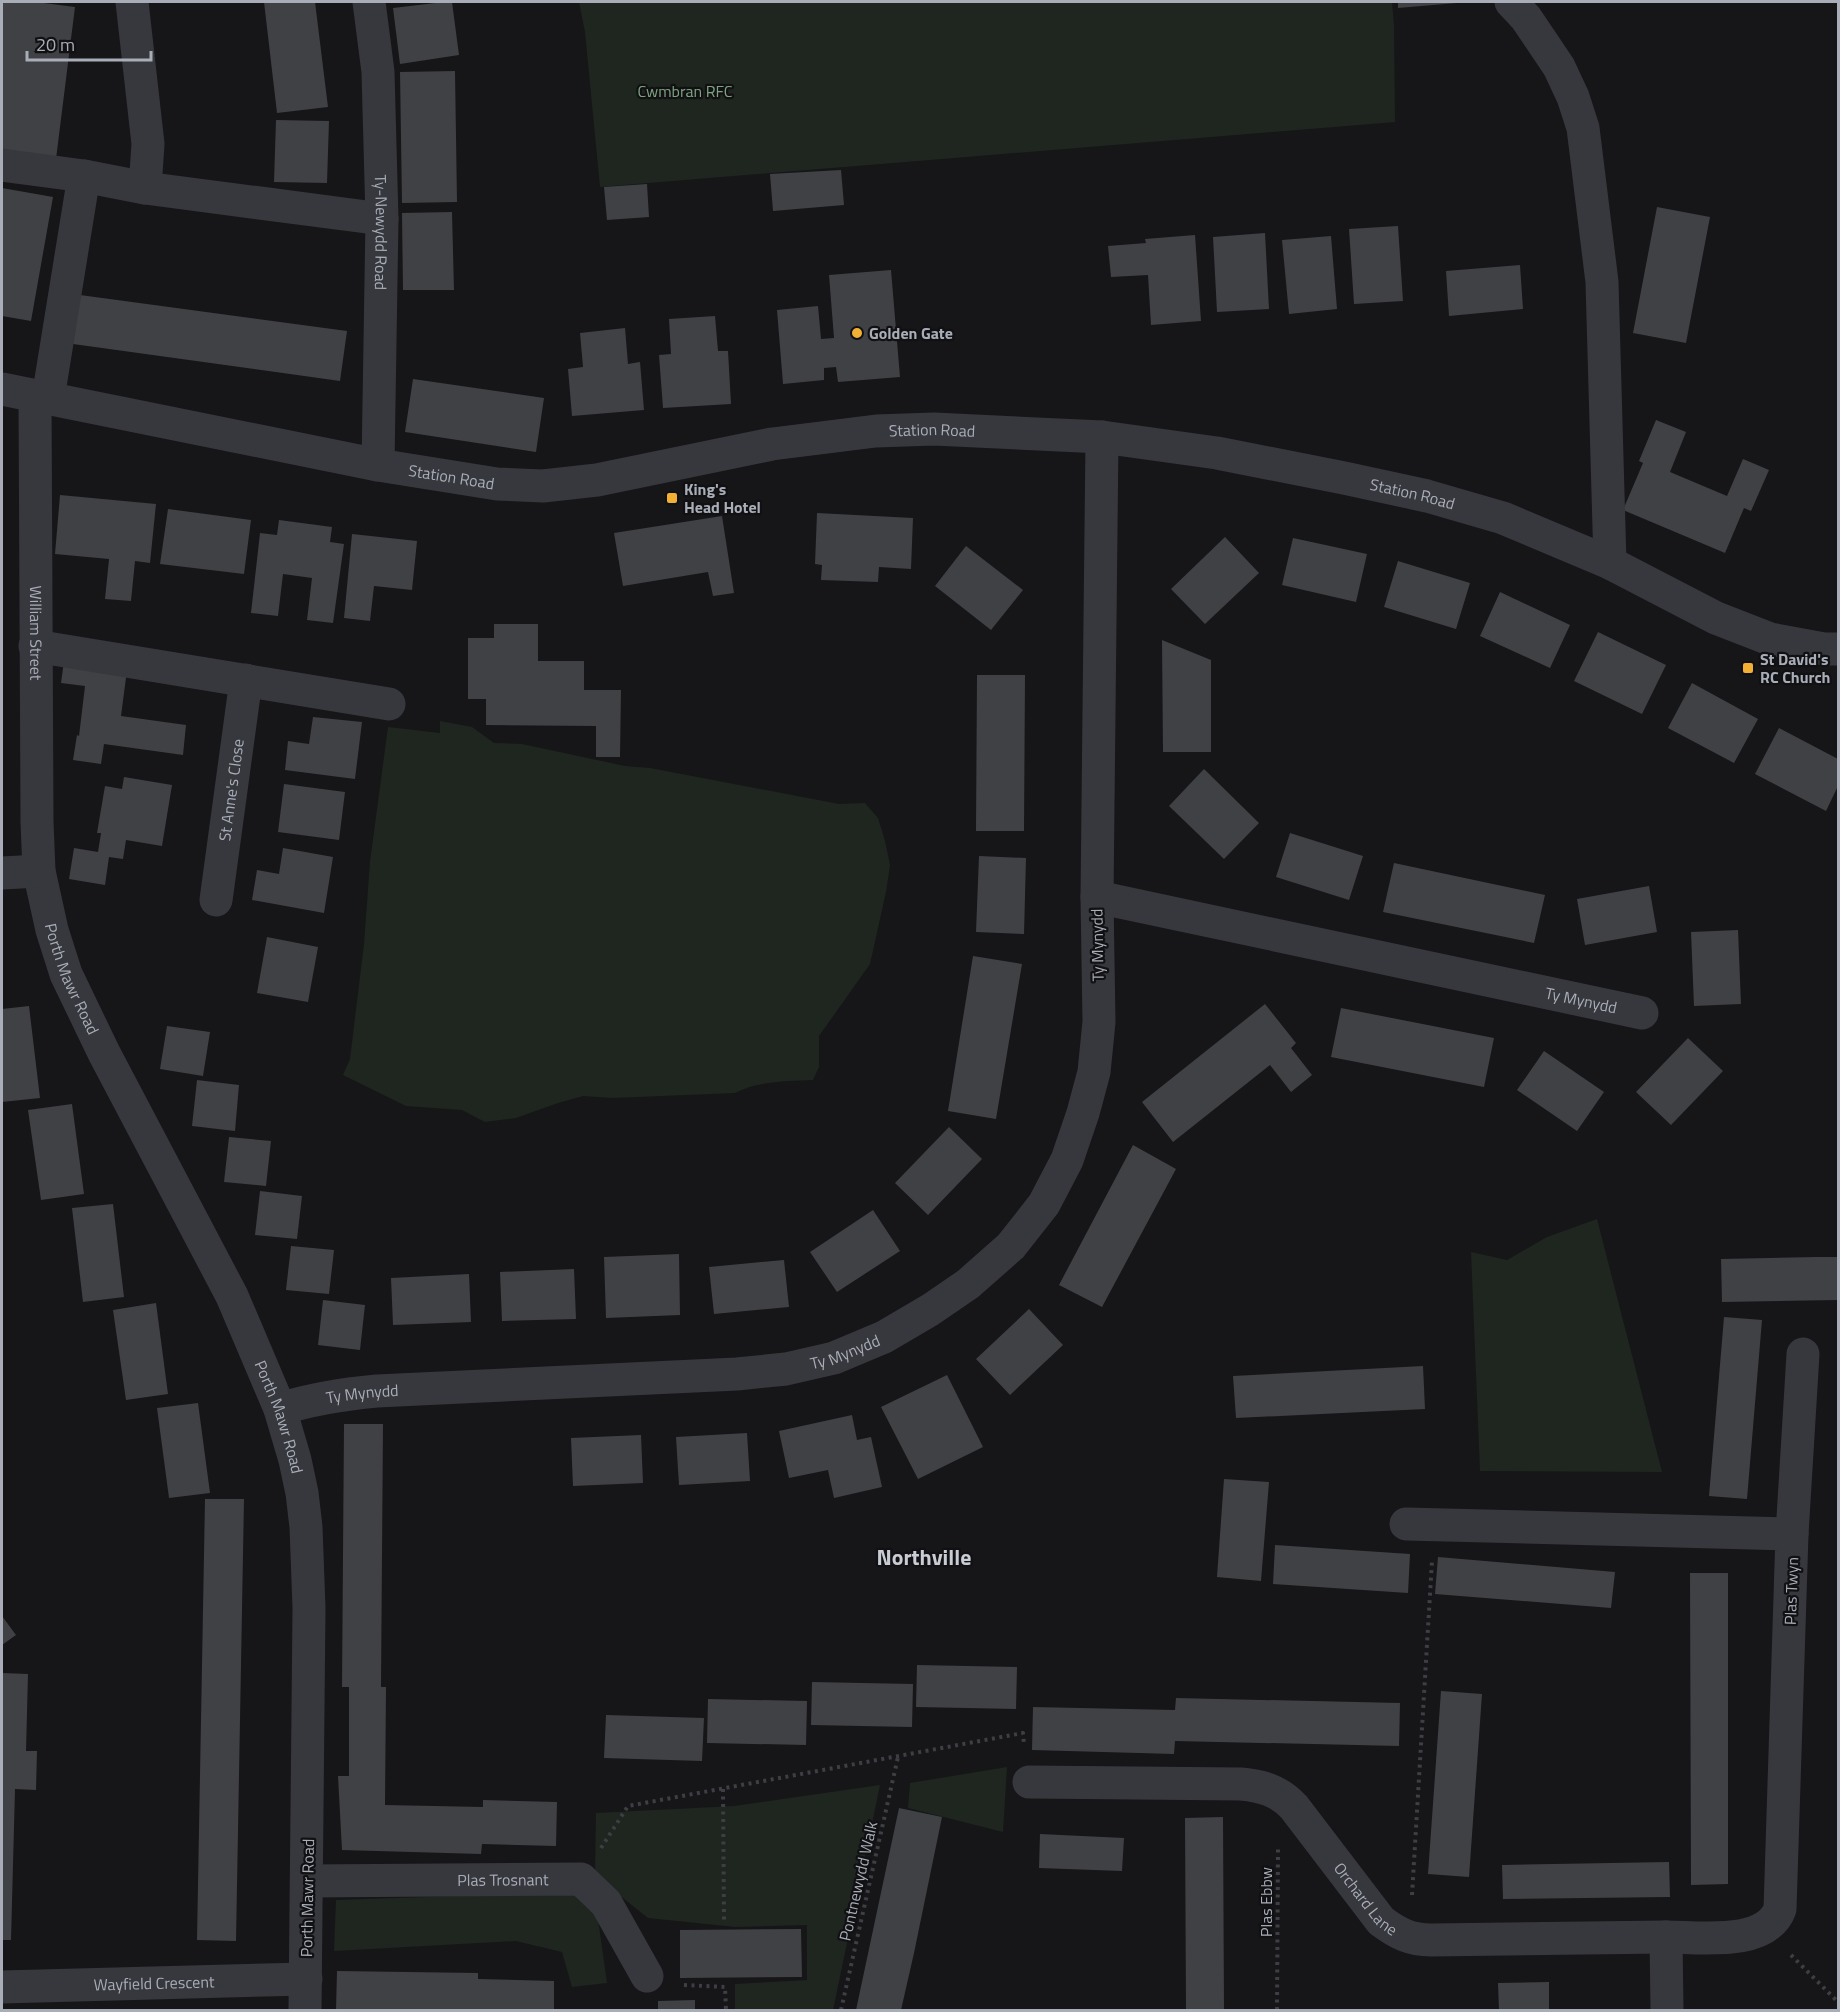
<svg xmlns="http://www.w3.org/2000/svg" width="1840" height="2012" viewBox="0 0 1840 2012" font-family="'Titillium Web',sans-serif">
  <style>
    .green { fill: #1e261f }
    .building { fill: #404145 }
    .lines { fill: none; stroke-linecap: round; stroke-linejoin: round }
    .path { stroke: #3d3f44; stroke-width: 4; stroke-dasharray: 3 4.5; stroke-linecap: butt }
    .minor { stroke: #37383d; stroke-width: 33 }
    .poi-dot { fill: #f2b134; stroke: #111113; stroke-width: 2 }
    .labels { text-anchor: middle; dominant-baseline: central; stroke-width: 4.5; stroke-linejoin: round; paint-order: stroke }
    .park-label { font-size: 16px; fill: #7fa381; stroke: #111113 }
    .street-label { font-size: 16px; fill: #a8adb8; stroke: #111113 }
    .poi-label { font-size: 16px; font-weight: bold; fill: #a8adb8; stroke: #111113; text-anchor: start }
    .district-label { font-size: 22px; font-weight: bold; fill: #c9ccd4; stroke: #111113 }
  </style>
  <rect width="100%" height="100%" fill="#161618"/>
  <!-- green -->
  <path class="green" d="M579,2H1392L1394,25L1395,122L600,187L585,32Z
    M440,721L472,727L494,743L522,744L625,766L650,768L839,804L865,803L878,818L885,841L890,865L886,892L870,964L819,1036V1067L813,1080C788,1081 757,1081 735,1093L612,1098L583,1096L558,1103L516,1118L485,1122L462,1110L406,1106L343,1075L350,1059L364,944L370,862L388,727L440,733Z
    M1597,1219L1662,1472L1480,1471L1471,1252L1507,1260L1547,1237Z
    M1007,1767L1003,1832L908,1808L910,1783Z
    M880,1785L833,2010H735V1984L807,1980V1925L735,1927L648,1918L595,1876L596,1813L734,1806Z
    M574,1892L596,1905L607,1983L572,1987L562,1952L516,1941L334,1951L336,1900Z"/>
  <!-- building -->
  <path class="building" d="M2,2H36L75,7L56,159L2,152Z
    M264,2H315L328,107L277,113Z
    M444,2H452L459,55L400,64L393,8Z
    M1398,2H1457V3L1398,8Z
    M455,71L457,202L402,203L400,72Z
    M276,120L329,121L327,183L274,182Z
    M841,170L844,205L773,211L770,174Z
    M647,184L649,217L607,220L604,187Z
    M2,188L53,197L31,321L2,316Z
    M1657,207L1710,217L1686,343L1633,333Z
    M452,212L454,290H403L402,213Z
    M1398,226L1403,301L1354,304L1349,229Z
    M1265,233L1269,309L1217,312L1213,237Z
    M1195,235L1201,321L1151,325L1148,275L1111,277L1108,246L1146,243L1145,239Z
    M1331,236L1337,309L1289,314L1282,240Z
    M1520,265L1523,309L1449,316L1446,271Z
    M891,270L900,377L838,382L836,367L824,368V380L783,384L777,310L818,306L821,339L834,338L829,275Z
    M80,295L347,331L340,381L73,344Z
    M715,316L718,351H728L731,404L663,408L659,355L671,354L669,319Z
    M625,328L628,364L640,362L644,410L572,416L568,369L583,367L580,333Z
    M413,379L544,398L536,452L405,432Z
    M1656,420L1686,432L1670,472L1727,496L1743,459L1769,470L1751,511L1744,508L1725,553L1623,510L1643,463L1639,461Z
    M60,495L156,504L150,563L135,561L131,601L105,599L109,559L55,554Z
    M168,509L251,520L244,574L160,564Z
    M817,513L913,518L911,569L879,567L878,582L821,580L822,565L815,564Z
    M722,516L734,593L713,596L708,572L623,586L614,533Z
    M279,520L332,527L330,542L344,544L333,623L307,620L312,578L283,574L278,616L251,613L260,533L277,535Z
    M352,534L417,541L412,590L374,586L370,621L344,618Z
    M1225,537L1259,573L1205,624L1171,589Z
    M1293,538L1367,554L1356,602L1282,585Z
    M966,546L1023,590L991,630L935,586Z
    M1398,561L1470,583L1456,629L1384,607Z
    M1500,592L1570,625L1550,668L1480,636Z
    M494,624H538V661H584V690H621L620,757H596V726L486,725V699H468V638H494Z
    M1598,632L1666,665L1642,714L1574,681Z
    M1162,640L1211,660V752H1163Z
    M64,661L127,670L121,716L186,725L183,755L104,744L101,764L73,760L77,735L79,736L85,686L61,683Z
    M977,675H1025L1024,831H976Z
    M1692,683L1758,719L1734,763L1668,728Z
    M313,717L362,722L355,779L285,770L288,741L309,744Z
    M1779,728L1838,759V786L1826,811L1755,774Z
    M1204,769L1259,823L1224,859L1169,806Z
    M124,777L172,785L162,846L126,840L123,859L109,857L105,885L69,879L74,848L98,852L101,833H97L105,786L122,789Z
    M284,784L345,792L339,840L278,832Z
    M1290,833L1363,856L1349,900L1276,877Z
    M283,848L333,857L324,913L252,900L257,870L279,874Z
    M979,856L1026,858L1024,934L976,932Z
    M1394,863L1545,895L1534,943L1383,912Z
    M1649,886L1657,932L1585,945L1577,899Z
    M1738,930L1741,1004L1694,1006L1691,932Z
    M267,937L318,947L308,1002L257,993Z
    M973,956L1022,964L996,1119L948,1111Z
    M1265,1004L1296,1043L1291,1048L1312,1075L1291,1092L1270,1065L1173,1142L1142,1102Z
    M29,1006L40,1098L2,1102V1009Z
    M1341,1008L1494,1038L1484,1087L1331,1057Z
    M167,1026L210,1032L203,1076L160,1069Z
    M1688,1038L1723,1071L1671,1125L1636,1092Z
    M1544,1051L1604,1092L1577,1131L1517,1090Z
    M197,1080L239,1085L235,1131L192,1126Z
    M72,1104L84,1194L41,1200L28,1110Z
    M949,1127L982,1159L928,1215L895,1183Z
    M229,1137L271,1141L266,1186L224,1182Z
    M1133,1145L1176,1169L1102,1307L1059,1285Z
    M260,1191L302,1196L297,1239L255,1235Z
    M113,1204L124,1297L83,1302L72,1208Z
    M873,1210L900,1251L837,1292L810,1252Z
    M291,1246L334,1250L329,1294L286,1290Z
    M679,1254L680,1315L606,1318L604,1257Z
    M1817,1257H1838V1300L1722,1302L1721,1259Z
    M784,1260L789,1307L714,1314L709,1267Z
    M574,1269L576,1319L502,1321L500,1272Z
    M469,1274L471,1322L393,1325L391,1278Z
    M323,1300L365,1305L360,1350L318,1345Z
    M156,1303L168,1394L126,1400L113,1310Z
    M1029,1309L1063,1345L1010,1395L976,1359Z
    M1724,1317L1762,1320L1747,1499L1709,1496Z
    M1423,1366L1425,1409L1236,1418L1233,1376Z
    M947,1375L983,1447L918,1479L881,1407Z
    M198,1403L210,1493L169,1498L157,1408Z
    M852,1415L857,1440L871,1437L882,1487L834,1498L828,1470L789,1478L779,1431Z
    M344,1424H383L381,1687H386L385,1805L483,1807V1800L557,1802L556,1846L482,1844L481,1854L342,1850L338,1776H349V1687H342Z
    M747,1433L750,1481L679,1485L676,1437Z
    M641,1435L643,1483L573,1486L571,1438Z
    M1224,1479L1269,1482L1261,1581L1217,1577Z
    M205,1499H244L236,1941L197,1940Z
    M1275,1545L1410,1554L1408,1593L1273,1584Z
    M1438,1557L1615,1572L1611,1608L1435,1594Z
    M1690,1573H1728V1884L1691,1885Z
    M2,1616L16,1635L2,1645Z
    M917,1665L1017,1667L1016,1709L916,1707Z
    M2,1673L28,1674L26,1751H37L36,1790L15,1789L11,1940H2Z
    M812,1682L913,1684L912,1727L811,1725Z
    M1441,1691L1482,1694L1469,1877L1428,1874Z
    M1176,1698L1400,1703L1399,1746L1175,1741L1174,1754L1032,1750L1033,1707L1175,1710Z
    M708,1699L807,1701L806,1745L707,1743Z
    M606,1715L704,1718L702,1761L604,1758Z
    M899,1808L942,1817L914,1953L901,2010H856Z
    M1223,1817L1224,2010H1186L1185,1818Z
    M1040,1834L1124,1838L1122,1871L1039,1868Z
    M1669,1862L1670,1897L1503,1899L1502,1865Z
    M801,1929L802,1977L680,1978V1930Z
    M337,1971L478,1973V1979L554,1981V2010H336Z
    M1549,1982V2010H1499L1498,1983Z
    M695,2000V2010H658V2001Z"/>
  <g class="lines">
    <!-- path -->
    <path class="path" d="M723,1789L724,1920
      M601,1848L628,1806L1023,1733L1024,1745
      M1412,1895L1432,1561
      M1791,1955L1838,2002
      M684,1985L725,1987L726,2010
      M841,2010L898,1757
      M1277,2010L1278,1849"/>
    <!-- minor -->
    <g class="minor">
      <path d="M132,2L148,144L145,188"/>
      <path id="s1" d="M369,2L378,72L382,219L378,465"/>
      <path d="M1511,2L1526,18L1559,67L1573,97L1583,128L1602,282L1610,563"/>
      <path d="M2,165L84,176L145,188L382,219"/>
      <path id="s2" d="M2,389L378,465L497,484L543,486L597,480L772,444L876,431L934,429L1102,437L1217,453L1344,478L1427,496L1503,518L1610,563L1716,618L1770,639L1824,649H1838"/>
      <path id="s3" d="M35,396L37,822L39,871L52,930L66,974L104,1053L232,1296L280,1409L295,1460L302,1493L306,1527L309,1608L305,2010"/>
      <path d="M48,398L84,176"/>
      <path d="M35,646L389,704"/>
      <path d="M2,873L39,871"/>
      <path id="s4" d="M1097,897L1642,1013"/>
      <path id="s5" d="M216,900L246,680"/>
      <path id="s6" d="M280,1409C312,1399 344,1394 377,1391L737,1374L786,1369L834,1358L884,1337L930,1310L968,1284L1011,1246L1044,1204L1067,1160L1083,1113L1094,1072L1099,1022L1097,897L1102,437"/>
      <path d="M1406,1524L1792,1534L1780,1909C1766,1947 1700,1937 1666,1937"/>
      <path d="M1792,1534L1803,1354"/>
      <path id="s7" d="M1029,1782L1241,1784C1263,1786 1279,1791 1294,1807L1381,1921C1397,1933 1410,1940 1431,1940L1666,1937L1667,2010"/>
      <path id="s8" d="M307,1881L581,1879L606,1903L647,1976"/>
      <path id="s9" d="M2,1987L306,1979"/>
    </g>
  </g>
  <!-- markers -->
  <g class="poi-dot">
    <circle cx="857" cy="333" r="6"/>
    <rect x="666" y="492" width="12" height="12" rx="3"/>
    <rect x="1742" y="662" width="12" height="12" rx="3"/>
  </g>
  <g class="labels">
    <!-- park labels -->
    <g class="park-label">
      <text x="685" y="91">Cwmbran RFC</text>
    </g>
    <!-- street labels -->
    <g class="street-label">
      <text stroke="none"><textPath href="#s1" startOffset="231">Ty-Newydd Road</textPath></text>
      <text stroke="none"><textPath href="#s2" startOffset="944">Station Road</textPath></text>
      <text stroke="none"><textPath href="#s2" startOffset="458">Station Road</textPath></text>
      <text stroke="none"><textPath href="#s2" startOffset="1430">Station Road</textPath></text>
      <text stroke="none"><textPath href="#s3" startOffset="237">William Street</textPath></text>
      <text stroke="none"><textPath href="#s5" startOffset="111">St Anne's Close</textPath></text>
      <text transform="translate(1097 945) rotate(-91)">Ty Mynydd</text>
      <text stroke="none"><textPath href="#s3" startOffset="588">Porth Mawr Road</textPath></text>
      <text stroke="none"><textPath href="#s4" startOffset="495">Ty Mynydd</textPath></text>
      <text stroke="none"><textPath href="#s6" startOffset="570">Ty Mynydd</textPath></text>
      <text stroke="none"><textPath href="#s6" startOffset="84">Ty Mynydd</textPath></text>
      <text stroke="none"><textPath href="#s3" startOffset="1074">Porth Mawr Road</textPath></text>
      <text transform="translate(1791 1591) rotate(-88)">Plas Twyn</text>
      <text stroke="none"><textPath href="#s8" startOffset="196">Plas Trosnant</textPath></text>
      <text transform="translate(858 1881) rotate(-77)">Pontnewydd Walk</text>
      <text stroke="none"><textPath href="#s7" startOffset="388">Orchard Lane</textPath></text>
      <text transform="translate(307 1898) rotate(-89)">Porth Mawr Road</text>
      <text transform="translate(1266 1902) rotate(-90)">Plas Ebbw</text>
      <text stroke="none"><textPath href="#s9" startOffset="152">Wayfield Crescent</textPath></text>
    </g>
    <!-- poi labels -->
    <g class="poi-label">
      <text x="869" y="333">Golden Gate</text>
      <text x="684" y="489">King's<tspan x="684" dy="18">Head Hotel</tspan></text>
      <text x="1760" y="659">St David's<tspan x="1760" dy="18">RC Church</tspan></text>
    </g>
    <!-- district labels -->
    <g class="district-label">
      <text x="924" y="1557">Northville</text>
    </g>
  </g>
  <!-- border -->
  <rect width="1840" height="2012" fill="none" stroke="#a8adb8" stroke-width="6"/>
  <!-- scale -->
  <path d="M27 51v9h124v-9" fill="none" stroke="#a8adb8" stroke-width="3"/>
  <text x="36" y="51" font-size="18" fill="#a8adb8" stroke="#111113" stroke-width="4.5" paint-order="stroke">20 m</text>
</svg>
